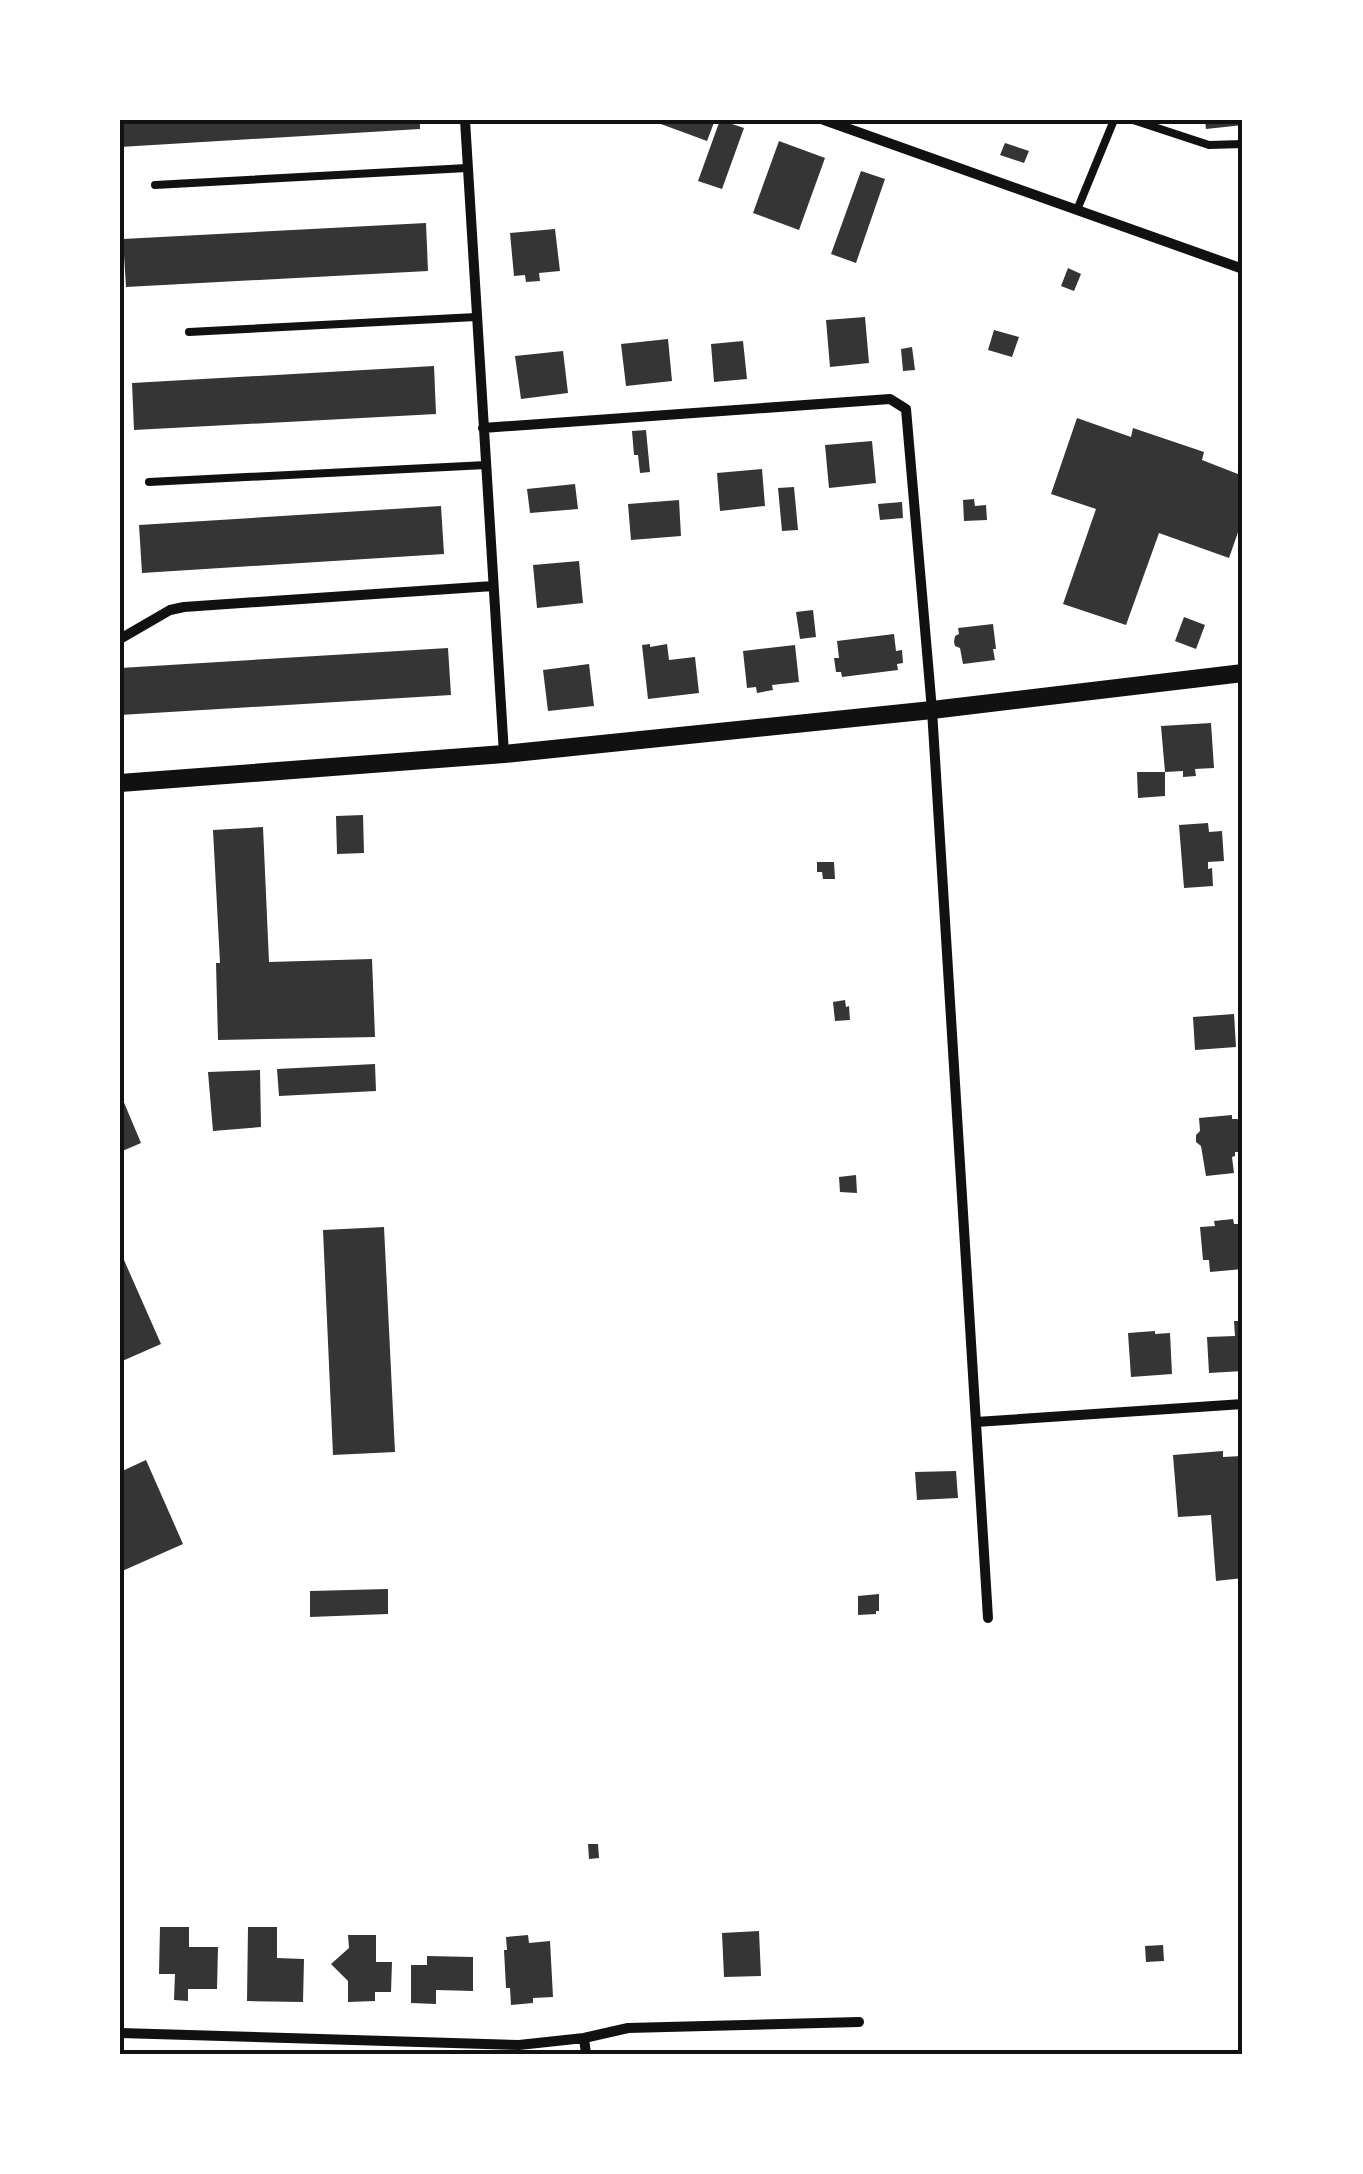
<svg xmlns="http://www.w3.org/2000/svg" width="1363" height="2174" viewBox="0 0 1363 2174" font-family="'Titillium Web',sans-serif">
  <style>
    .building { fill: #353535 }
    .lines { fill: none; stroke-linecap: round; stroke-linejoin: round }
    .service { stroke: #111; stroke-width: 8 }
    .minor { stroke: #111; stroke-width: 10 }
    .tertiary { stroke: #111; stroke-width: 18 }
    .neatline { fill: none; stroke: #111; stroke-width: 4 }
  </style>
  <rect width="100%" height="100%" fill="#fff"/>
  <!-- building -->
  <path class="building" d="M120,120H420V129L120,147Z
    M650,120H715L707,141Z
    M720,120L744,128L722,189L698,181Z
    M1205,120H1243V125L1206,129Z
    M779,141L825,158L799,230L753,213Z
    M1005,143L1029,151L1024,163L1000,155Z
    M861,171L885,179L856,263L831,254Z
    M426,223L428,271L126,287L123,239Z
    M555,229L560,271L539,273L540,281L526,282L525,275L514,276L510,233Z
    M1068,268L1081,274L1074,291L1061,286Z
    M865,317L869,363L830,367L826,320Z
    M994,330L1019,337L1012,357L988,350Z
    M668,339L672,381L626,386L621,344Z
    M743,341L747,379L714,382L711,344Z
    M912,347L915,370L903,371L901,349Z
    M563,351L568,393L521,399L515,356Z
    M434,366L436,414L134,430L132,383Z
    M1077,418L1131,437L1133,428L1204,452L1202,460L1243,476V518L1229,558L1159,533L1126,625L1063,604L1096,509L1051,494Z
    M646,430L650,472L640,473L638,455H634L632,431Z
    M872,441L876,483L829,488L825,445Z
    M762,469L765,506L720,511L717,473Z
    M575,484L578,509L530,513L527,489Z
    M794,487L798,530L782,531L778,488Z
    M974,499L975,506L986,505L987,520L964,521L963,500Z
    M679,500L681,536L631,540L628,504Z
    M902,502L903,518L880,520L878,504Z
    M441,506L444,554L142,573L139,525Z
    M579,561L583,603L537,608L533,565Z
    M813,610L816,637L800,639L796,612Z
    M1184,617L1205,625L1196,649L1175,641Z
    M993,624L996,649H993L995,660L963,664L960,648L955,646L954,642L955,636L959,634L958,628Z
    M894,634L896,651L902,650L903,663L897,664L898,670L842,677L841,672H836L834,658H839L837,641Z
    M650,644V647L667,644L669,660L695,657L699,693L648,699L642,645Z
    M795,645L799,682L772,685L773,690L757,693L756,687L747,688L743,651Z
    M448,648L451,695L120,715V668Z
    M589,664L594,706L548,711L543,670Z
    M1211,723L1214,768L1195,769L1196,776L1183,777V771L1165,772L1161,726Z
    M1137,772H1165V796L1138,798Z
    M363,815L364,853L337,854L336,816Z
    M1208,823L1209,832L1222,831L1224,861L1208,862V869L1212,868L1213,886L1184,888L1179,825Z
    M263,827L269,962L372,959L375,1037L218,1040L216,963H220L213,830Z
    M817,862H834L835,879H823L822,872H817Z
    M845,1000L846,1007L849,1006L850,1020L835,1021L833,1002Z
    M1234,1014L1236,1047L1195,1050L1193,1017Z
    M375,1064L376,1091L279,1096L277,1069Z
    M260,1070L261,1127L213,1131L208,1072Z
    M120,1093L141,1143L120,1152Z
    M1232,1115V1119H1241L1243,1142V1152H1235V1156L1232,1157L1234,1173L1206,1176L1201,1146L1196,1142V1135L1200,1131L1199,1118Z
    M856,1175L857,1193L840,1192L839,1177Z
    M1233,1219L1234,1224H1243V1269L1210,1272L1209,1260H1203L1200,1227L1215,1226L1214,1221Z
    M384,1227L395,1452L333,1455L323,1230Z
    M124,1260L161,1344L120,1362V1262Z
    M1234,1321H1243V1371L1209,1373L1207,1337L1235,1336Z
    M1155,1331V1334L1170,1333L1172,1374L1131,1377L1128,1333Z
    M1223,1451V1457L1242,1456L1243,1578L1216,1581L1211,1515L1178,1517L1173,1455Z
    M146,1460L183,1544L120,1572V1472Z
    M956,1471L958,1498L917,1500L915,1472Z
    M388,1589V1614L310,1617V1591Z
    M879,1594V1611H876V1614L858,1615V1596Z
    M588,1844H598L599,1858L589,1859Z
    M160,1927H189V1947H218L217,1989H188V2001L174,2000L175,1974H159Z
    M248,1927H277V1958L304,1959L303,2002L247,2001Z
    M759,1931L761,1976L724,1977L722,1933Z
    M348,1935H376V1962H392L391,1992H375V2001L348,2002V1981L331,1964L349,1948Z
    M528,1935L529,1943L550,1941L553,1997L533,1998V2003L511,2005L510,1988H506L504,1950H507L506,1937Z
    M1163,1945L1164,1961L1146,1962L1145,1946Z
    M427,1956L473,1957V1991L436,1990V2004L411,2003V1965H427Z"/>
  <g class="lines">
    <!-- service -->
    <path class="service" d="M1133,120L1209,145L1243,144
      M155,185L467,168
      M1077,210L1114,120
      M189,332L476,317
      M149,482L486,465"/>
    <!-- minor -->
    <path class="minor" d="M465,120L504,754
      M824,120L1243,269
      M483,428L890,399L906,409L932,710L988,1618
      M120,639L170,610L184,607L493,586
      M976,1422L1243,1404
      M120,2033L519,2045L584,2038L628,2028L859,2022
      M584,2038L586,2054"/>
    <!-- tertiary -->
    <path class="tertiary" d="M120,783L504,754L932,710L1243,673"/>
  </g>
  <!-- border -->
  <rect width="1363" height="2174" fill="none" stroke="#ffffff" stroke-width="245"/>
  <rect x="122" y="122" width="1118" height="1930" class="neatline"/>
</svg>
